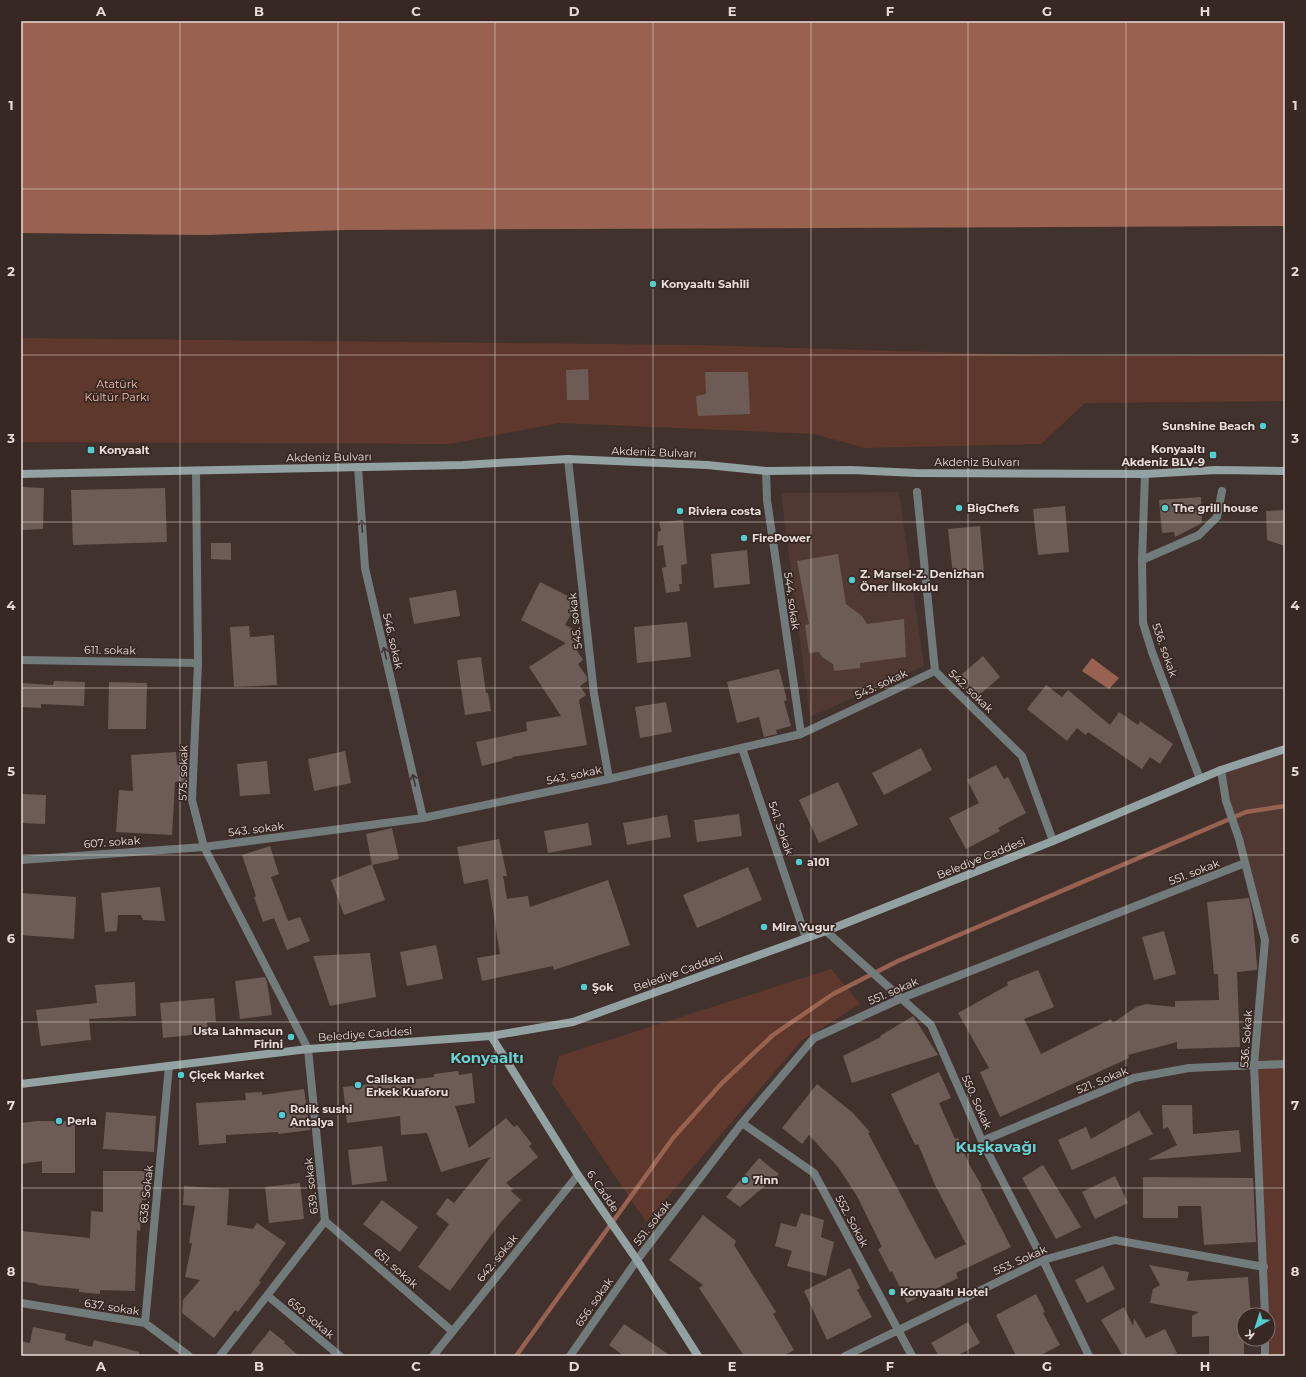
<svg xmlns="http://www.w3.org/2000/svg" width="1306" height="1377" viewBox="0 0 1306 1377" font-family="Montserrat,sans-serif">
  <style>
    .built { fill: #503932 }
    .green { fill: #5e382c }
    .water { fill: #986150 }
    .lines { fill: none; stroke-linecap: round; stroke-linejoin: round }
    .stream { stroke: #986150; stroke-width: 4.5 }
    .building { fill: #6d5b56 }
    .minor { stroke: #727b7b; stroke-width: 8 }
    .secondary { stroke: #92a2a2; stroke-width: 8 }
    .oneway { stroke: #403430 }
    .grid { fill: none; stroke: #e7dcd9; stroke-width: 1; stroke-opacity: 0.55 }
    .poi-dot { fill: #52ccd0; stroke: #372823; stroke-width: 1.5 }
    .labels { text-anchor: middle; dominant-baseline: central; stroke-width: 3.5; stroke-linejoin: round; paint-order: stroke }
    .poi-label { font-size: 11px; font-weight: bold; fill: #e7dcd9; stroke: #372823; text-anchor: start }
    .park-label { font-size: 11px; fill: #f4bfaf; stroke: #372823 }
    .street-label { font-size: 11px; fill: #e7dcd9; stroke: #372823 }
    .district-label { font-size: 15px; font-weight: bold; fill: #65d2d5; stroke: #372823 }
    .neatline { fill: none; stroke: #e7dcd9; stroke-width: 1.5 }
    .grid-label { font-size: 13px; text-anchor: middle; font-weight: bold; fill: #e7dcd9 }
  </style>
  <rect width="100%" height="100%" fill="#42322d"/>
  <!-- built -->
  <path class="built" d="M899,492L924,666L810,717L781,493Z
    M1285,749V1064L1254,1065L1265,940L1221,770Z"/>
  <!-- green -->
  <path class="green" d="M21,338L696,345L1070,356L1285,355V401L1085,403L1041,444L865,448L814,434L559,423L450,444L21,442Z
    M831,969L860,1004L801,1041L646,1222L552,1083L559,1056Z
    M1285,1064V1356H1265L1268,1339V1315L1254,1065Z"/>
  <!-- water -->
  <path class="water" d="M21,21H1285V226L345,230L206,235L21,233Z
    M1092,658L1119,678L1109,689L1082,671Z"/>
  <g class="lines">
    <!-- stream -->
    <path class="stream" d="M516,1356L673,1138L722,1083L773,1035L833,994L898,961L1246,812L1285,806"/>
  </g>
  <!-- building -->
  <path class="building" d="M588,369L589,400H567L566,370Z
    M705,372H748L750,414L698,416L696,396L706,394Z
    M21,487L44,488L43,529L21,530Z
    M165,488L167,542L73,545L71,490Z
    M1201,497L1202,523L1175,537L1174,532L1162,533L1159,500Z
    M1065,506L1069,552L1038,555L1033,509Z
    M1285,510V546L1267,540L1266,511Z
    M683,520L687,564L681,565L682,584H679L680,591L666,593L662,568L666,567L663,545L657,546L658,532L661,531L659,522Z
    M980,526L984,572L953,575L948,529Z
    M211,543H231V560L211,559Z
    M747,550L750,584L714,588L711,554Z
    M838,554L846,604L862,616L867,624L904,619L906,657L860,663V668L834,671L833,664L822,657L819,652L809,653L805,625L809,624L797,561Z
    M540,582L578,601L565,625L581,633L574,646L583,660L578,664L587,677V681L580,686L586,695L579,700L587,745L512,757L513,758L482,766L476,742L527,731L526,722L561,716L529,667L566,643L521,620Z
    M456,590L460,616L414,624L409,598Z
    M687,622L691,657L637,663L634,627Z
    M249,626L250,637L274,635L277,685L234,687L230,627Z
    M983,656L1000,677L978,696L961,675Z
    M481,657L486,693H488L491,711L465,715L457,660Z
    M779,669L787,700L784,701L791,726L776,730L777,734L764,737L759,717L737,723L727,682Z
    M54,681L85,682L84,706L41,704V708L21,707V683L53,685Z
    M109,682L147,683L146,729H108Z
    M1046,685L1062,697L1068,690L1110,725L1119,712L1138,725L1140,721L1173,744L1160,764L1150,757L1142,769L1088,732L1086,735L1077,728L1067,741L1027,709Z
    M666,702L672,732L640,738L635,707Z
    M921,748L932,770L884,795L872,773Z
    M345,751L351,783L314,791L308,759Z
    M176,752L177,763H187V782H175L172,835L116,832L119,790L133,791L131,755Z
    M267,761L270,794L240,796L237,764Z
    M996,765L1004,779L1008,777L1026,813L998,828L1000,831L966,849L949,818L979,803L967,780Z
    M838,782L858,825L819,843L799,800Z
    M21,794L46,795L45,824L21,823Z
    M739,814L742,836L697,842L694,820Z
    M667,815L671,837L627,845L623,823Z
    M588,823L592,845L548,853L544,831Z
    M392,828L399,859L372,865L366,834Z
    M499,839L507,876H503L507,899L528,896L530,907L608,880L630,945L554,970L553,966L482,981L477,958L500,954L488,879L464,884L457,847Z
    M270,846L279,874L271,877L288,921L300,917L310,941L287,950L274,918L263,922L254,897L256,896L242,855Z
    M372,864L385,900L344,915L331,880Z
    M748,867L762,900L697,928L683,895Z
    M160,887L165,921L143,920L141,915H118L117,931L105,932L101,893Z
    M21,893L76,897L74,939L21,935Z
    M1249,898L1252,912L1257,965V970L1237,972L1240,1047L1177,1049V1042L1128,1055L1129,1058L1000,1117L980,1072L989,1068L958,1013L1008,985L1007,982L1038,970L1054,1007L1024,1019L1041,1054L1111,1019L1113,1023L1136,1007L1146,1004L1175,1007V1001L1219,1000L1218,974H1214L1207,902Z
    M1164,931L1176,974L1154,980L1142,937Z
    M436,945L443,979L407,986L400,952Z
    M370,953L376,997L330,1006L313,956Z
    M265,977L267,982L272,1015L240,1019L235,981Z
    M135,982L136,1016L89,1019L91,1040L41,1046L36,1010L97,1003L95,985Z
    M214,998L216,1022H207L208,1033L163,1038L160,1003Z
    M913,1016L938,1055L852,1083L843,1056L881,1037L880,1036Z
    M458,1071L459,1075L472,1073L475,1103L455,1106L469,1148L506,1118L514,1127L517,1125L532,1144L529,1146L538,1157L506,1183L513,1189L511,1191L521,1200L501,1222L450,1291L418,1267L449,1224L436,1214L447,1198L454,1203L491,1157L441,1172L427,1133L401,1135L400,1116L347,1123L343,1087L434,1077V1074Z
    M939,1072L951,1098L939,1103L955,1139L958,1138L970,1166L982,1186L980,1187L1011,1247L956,1273L958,1278L907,1303L892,1271L890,1272L878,1249L882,1247L857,1196L838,1167L809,1135L802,1144L782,1128L817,1084L852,1112L870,1132L868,1133L935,1259L966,1244L935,1185L918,1144L915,1145L891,1094Z
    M304,1089L310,1130L278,1134V1132L226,1135V1143L199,1145L196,1103L246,1100L245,1093L262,1092V1095Z
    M1162,1105H1192L1193,1134L1239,1130L1241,1152L1147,1160L1177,1145L1168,1127L1163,1129Z
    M1139,1111L1153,1134L1072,1170L1058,1140L1086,1127L1091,1139Z
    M106,1112L156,1116L154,1152L103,1149Z
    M37,1121H75V1173H42V1161L21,1164V1123Z
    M382,1146L387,1181L352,1185L348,1150Z
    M759,1158L779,1174L740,1207L726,1197Z
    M1043,1165L1081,1227L1056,1239L1022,1178Z
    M103,1171H146V1200H142L140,1231L137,1230L135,1291L100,1290V1294L79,1292V1289L37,1285L38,1284L21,1281V1231L90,1238L91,1211L103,1212Z
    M1115,1176L1128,1203L1095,1219L1082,1192Z
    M1143,1177L1253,1178L1256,1242L1204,1245L1201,1206H1178V1218H1143Z
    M300,1183L304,1219L269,1223L265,1187Z
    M184,1186L229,1189L227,1225L253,1229L257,1223L286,1243L259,1281L261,1282L238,1312L235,1310L214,1338L182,1313L183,1300L200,1280L185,1277L192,1243H189L195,1206L183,1205Z
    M382,1200L418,1227L400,1252L363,1224Z
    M801,1213L824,1220L821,1237L834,1242L826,1276L787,1266L792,1251L775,1246L781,1223L796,1227Z
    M703,1215L736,1241L734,1245L776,1312L773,1314L794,1350L783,1356H744L699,1288L703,1285L669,1260Z
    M1149,1265L1189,1272L1187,1281L1248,1277L1251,1315H1244V1356H1209V1336L1192,1337V1316L1199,1312L1150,1303L1153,1289L1160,1285Z
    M1103,1266L1115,1289L1087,1303L1075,1280Z
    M850,1268L860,1288L857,1290L872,1317L827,1340L804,1291Z
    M1036,1294L1045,1312L1043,1313L1060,1345L1039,1356H1016L996,1315Z
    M1124,1307L1133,1326L1134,1318L1146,1338L1165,1329L1177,1353L1170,1356H1123L1101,1320Z
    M968,1322L980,1343L957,1356H939L931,1343Z
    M624,1324L671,1356H624L609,1345Z
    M33,1327L66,1334L65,1340L92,1347L94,1340L139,1352V1356H21V1341L30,1343Z
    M270,1330L285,1342L284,1343L299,1356H249Z"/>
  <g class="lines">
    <!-- minor -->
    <path class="minor" d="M568,459L594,694L609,779
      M358,467L365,568L423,818
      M196,471L198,663L192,800L204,847L308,1049L325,1221L220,1356
      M766,471L767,500L801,734
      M1145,474L1142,560L1143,623L1152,652L1200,779
      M917,492L935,671L1022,756L1053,841
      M1142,560L1199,535L1217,517L1222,491
      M21,660L198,663
      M742,748L806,938
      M1221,770L1226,801L1239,839L1265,940L1254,1065L1265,1315
      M21,860L204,847L423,818L609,779L801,734L935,671
      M826,931L931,1025L982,1141L1043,1260L1089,1356
      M742,1123L814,1173L912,1356
      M982,1141L1134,1078L1189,1068L1285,1064
      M325,1221L452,1331
      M268,1296L340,1356
      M21,1303L145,1323L189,1356
      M145,1323L169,1066
      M1265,1339V1356
      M433,1356L578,1175
      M570,1356L637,1260L742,1123L814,1038L902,998L1245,863
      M845,1356L1043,1260L1115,1240L1264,1267"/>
    <!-- secondary -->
    <path class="secondary" d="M21,474L463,465L568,459L707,465L766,471L851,470L916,473L1145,474L1216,470L1285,471
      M491,1036L578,1175L637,1260L698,1356
      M21,1084L308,1049L491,1036L573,1022L826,931L1053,841L1221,770L1285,749"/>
  </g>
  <!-- one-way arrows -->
  <defs><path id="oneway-shaft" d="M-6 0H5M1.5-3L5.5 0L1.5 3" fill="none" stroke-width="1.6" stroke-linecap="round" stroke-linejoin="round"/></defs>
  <g class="oneway">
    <use href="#oneway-shaft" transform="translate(362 526) rotate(-94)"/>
    <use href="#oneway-shaft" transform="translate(385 653) rotate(-103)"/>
    <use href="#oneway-shaft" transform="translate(414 780) rotate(-103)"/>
  </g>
  <!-- grid -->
  <path class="grid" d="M180,21V1356M338,21V1356M495,21V1356M653,21V1356M811,21V1356M968,21V1356M1126,21V1356M21,189H1285M21,355H1285M21,522H1285M21,688H1285M21,855H1285M21,1022H1285M21,1188H1285"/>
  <!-- markers -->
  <g class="poi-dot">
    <circle cx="653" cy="284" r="4"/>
    <circle cx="1263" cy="426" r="4"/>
    <rect x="87" y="446" width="8" height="8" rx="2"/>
    <rect x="1209" y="451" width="8" height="8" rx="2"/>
    <circle cx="959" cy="508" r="4"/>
    <circle cx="1165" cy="508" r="4"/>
    <circle cx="680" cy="511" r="4"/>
    <circle cx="744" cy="538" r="4"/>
    <circle cx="852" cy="580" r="4"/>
    <circle cx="799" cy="862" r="4"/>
    <circle cx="764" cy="927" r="4"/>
    <circle cx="584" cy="987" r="4"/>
    <circle cx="291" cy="1037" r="4"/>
    <circle cx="181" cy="1075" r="4"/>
    <circle cx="358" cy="1085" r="4"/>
    <circle cx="282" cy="1115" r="4"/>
    <circle cx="59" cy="1121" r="4"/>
    <circle cx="745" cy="1180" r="4"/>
    <circle cx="892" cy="1292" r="4"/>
  </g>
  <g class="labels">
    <!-- poi labels -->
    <g class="poi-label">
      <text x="661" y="284">Konyaaltı Sahili</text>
      <text x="1255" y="426" text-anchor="end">Sunshine Beach</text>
      <text x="1205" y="449" text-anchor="end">Konyaaltı<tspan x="1205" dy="13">Akdeniz BLV-9</tspan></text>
      <text x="99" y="450">Konyaalt</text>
      <text x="967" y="508">BigChefs</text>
      <text x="1173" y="508">The grill house</text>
      <text x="688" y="511">Riviera costa</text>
      <text x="752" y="538">FirePower</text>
      <text x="860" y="574">Z. Marsel-Z. Denizhan<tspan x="860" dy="13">Öner İlkokulu</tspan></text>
      <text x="807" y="862">a101</text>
      <text x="772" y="927">Mira Yugur</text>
      <text x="592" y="987">Şok</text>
      <text x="283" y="1031" text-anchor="end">Usta Lahmacun<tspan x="283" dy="13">Firini</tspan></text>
      <text x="189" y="1075">Çiçek Market</text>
      <text x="366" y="1079">Caliskan<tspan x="366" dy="13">Erkek Kuaforu</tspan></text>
      <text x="290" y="1109">Rolik sushi<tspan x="290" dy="13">Antalya</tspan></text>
      <text x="67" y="1121">Perla</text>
      <text x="753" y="1180">7inn</text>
      <text x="900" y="1292">Konyaaltı Hotel</text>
    </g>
    <!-- park labels -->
    <g class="park-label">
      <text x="117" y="384">Atatürk<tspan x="117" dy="13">Kültür Parkı</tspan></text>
    </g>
    <!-- street labels -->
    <g class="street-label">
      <text transform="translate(654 452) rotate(2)">Akdeniz Bulvarı</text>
      <text transform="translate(329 457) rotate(-1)">Akdeniz Bulvarı</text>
      <text x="977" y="462">Akdeniz Bulvarı</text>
      <text transform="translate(792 601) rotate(82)">544. sokak</text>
      <text transform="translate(575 621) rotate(-96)">545. sokak</text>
      <text transform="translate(393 641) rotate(77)">546. sokak</text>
      <text transform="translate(110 650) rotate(1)">611. sokak</text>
      <text transform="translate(1165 650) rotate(71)">536. sokak</text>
      <text transform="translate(881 684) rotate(-25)">543. sokak</text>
      <text transform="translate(971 691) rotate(44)">542. sokak</text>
      <text transform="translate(183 773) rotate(-89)">575. sokak</text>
      <text transform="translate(574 775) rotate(-12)">543. sokak</text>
      <text transform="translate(781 828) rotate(71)">541. Sokak</text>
      <text transform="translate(256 829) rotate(-7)">543. sokak</text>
      <text transform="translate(112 842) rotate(-4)">607. sokak</text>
      <text transform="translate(981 858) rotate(-22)">Belediye Caddesi</text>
      <text transform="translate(1194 872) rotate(-21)">551. sokak</text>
      <text transform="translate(678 972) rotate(-20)">Belediye Caddesi</text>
      <text transform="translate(893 991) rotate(-23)">551. sokak</text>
      <text transform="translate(365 1034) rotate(-4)">Belediye Caddesi</text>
      <text transform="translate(1246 1039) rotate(-86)">536. Sokak</text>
      <text transform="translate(1102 1080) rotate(-22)">521. Sokak</text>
      <text transform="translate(977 1102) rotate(66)">550. Sokak</text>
      <text transform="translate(311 1186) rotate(-96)">639. sokak</text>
      <text transform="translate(603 1191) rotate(56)">6. Cadde</text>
      <text transform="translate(146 1194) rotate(-84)">638. Sokak</text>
      <text transform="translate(852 1221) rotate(62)">552. Sokak</text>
      <text transform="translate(652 1223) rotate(-52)">551. sokak</text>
      <text transform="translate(497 1258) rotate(-51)">642. sokak</text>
      <text transform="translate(1020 1260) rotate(-24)">553. Sokak</text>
      <text transform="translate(396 1268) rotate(41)">651. sokak</text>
      <text transform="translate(594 1302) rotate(-55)">656. sokak</text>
      <text transform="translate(112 1307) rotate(9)">637. sokak</text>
      <text transform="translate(311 1318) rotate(40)">650. sokak</text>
    </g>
    <!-- district labels -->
    <g class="district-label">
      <text x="487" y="1057">Konyaaltı</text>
      <text x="996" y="1146">Kuşkavağı</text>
    </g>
  </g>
  <!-- border -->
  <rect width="1306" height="1377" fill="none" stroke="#372823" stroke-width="44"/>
  <!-- north arrow -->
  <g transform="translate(1256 1327) rotate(219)"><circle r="19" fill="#372823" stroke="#7d706c"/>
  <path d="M0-3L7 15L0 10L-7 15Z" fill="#52ccd0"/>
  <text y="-6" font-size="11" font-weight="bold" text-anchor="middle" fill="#e7dcd9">K</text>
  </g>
  <rect x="22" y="22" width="1262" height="1333" class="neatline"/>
  <g class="grid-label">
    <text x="101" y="16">A</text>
    <text x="259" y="16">B</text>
    <text x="416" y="16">C</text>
    <text x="574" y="16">D</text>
    <text x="732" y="16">E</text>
    <text x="890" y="16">F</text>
    <text x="1047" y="16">G</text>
    <text x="1205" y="16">H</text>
    <text x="11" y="110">1</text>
    <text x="1295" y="110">1</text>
    <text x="11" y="276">2</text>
    <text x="1295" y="276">2</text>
    <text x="11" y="443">3</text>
    <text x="1295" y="443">3</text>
    <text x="11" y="610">4</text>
    <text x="1295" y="610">4</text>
    <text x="11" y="776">5</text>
    <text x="1295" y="776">5</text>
    <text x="11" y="943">6</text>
    <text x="1295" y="943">6</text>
    <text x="11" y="1110">7</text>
    <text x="1295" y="1110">7</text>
    <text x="11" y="1276">8</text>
    <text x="1295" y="1276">8</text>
    <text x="101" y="1371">A</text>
    <text x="259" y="1371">B</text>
    <text x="416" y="1371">C</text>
    <text x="574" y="1371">D</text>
    <text x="732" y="1371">E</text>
    <text x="890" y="1371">F</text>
    <text x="1047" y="1371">G</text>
    <text x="1205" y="1371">H</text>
  </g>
</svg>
